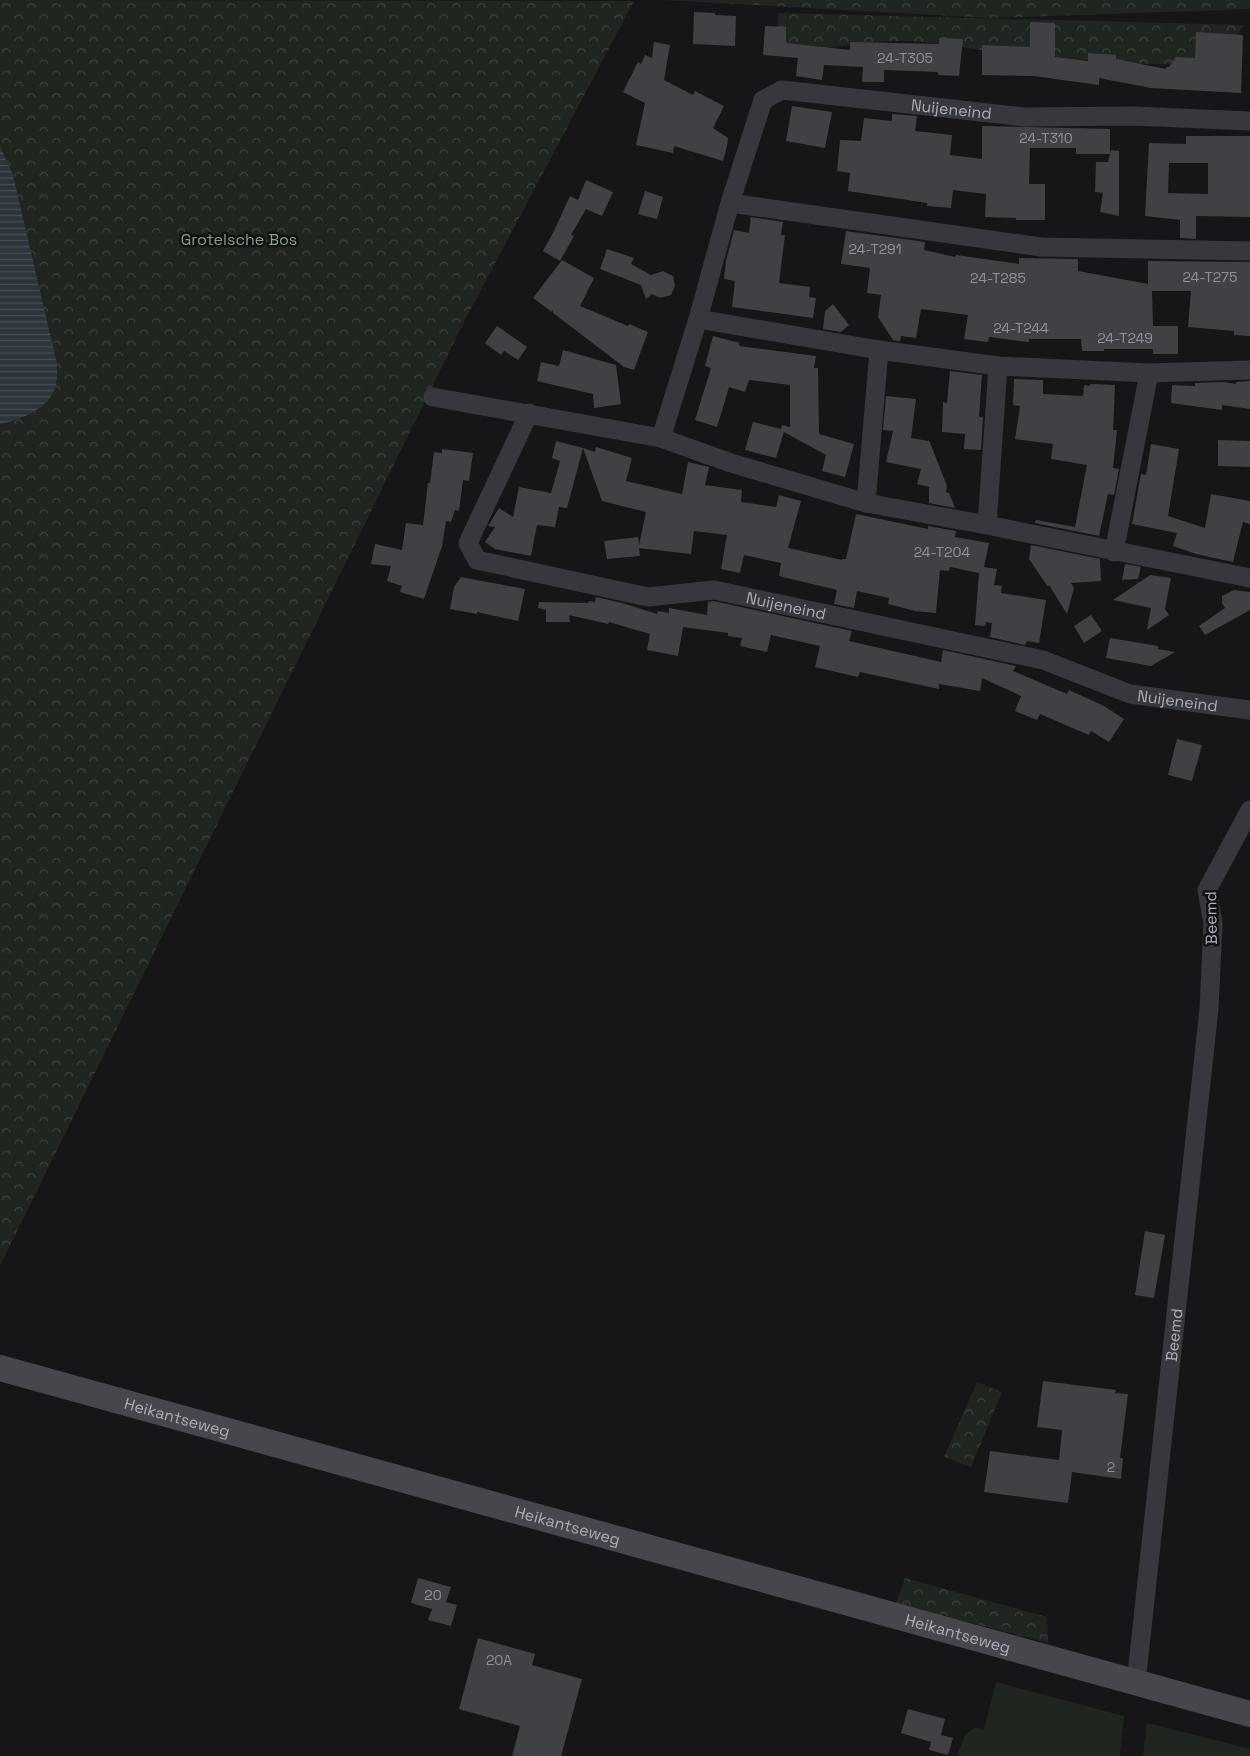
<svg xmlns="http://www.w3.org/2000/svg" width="1250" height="1756" viewBox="0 0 1250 1756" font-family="'Space Grotesk',sans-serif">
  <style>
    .grass { fill: #1e261f }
    .forest { fill: url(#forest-crowns) }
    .water { fill: url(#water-rules) }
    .building { fill: #404145; fill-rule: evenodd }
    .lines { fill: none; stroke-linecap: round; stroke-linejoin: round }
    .street { stroke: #37383d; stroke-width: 19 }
    .secondary { stroke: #45474d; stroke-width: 26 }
    .labels { text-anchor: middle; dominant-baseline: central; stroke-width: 5; stroke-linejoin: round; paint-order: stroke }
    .number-label { font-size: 14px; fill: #8e929b }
    .street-label { font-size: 16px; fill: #a8adb8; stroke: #111113 }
    .park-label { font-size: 16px; fill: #7fa381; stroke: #111113 }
  </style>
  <defs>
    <pattern id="forest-crowns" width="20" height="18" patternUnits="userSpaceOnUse" patternTransform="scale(1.25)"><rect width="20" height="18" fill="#1e261f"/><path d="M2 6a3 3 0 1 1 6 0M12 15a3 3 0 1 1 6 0" fill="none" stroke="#3c433d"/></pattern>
    <pattern id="water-rules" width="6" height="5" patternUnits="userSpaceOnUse" patternTransform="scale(1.25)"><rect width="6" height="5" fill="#2c353c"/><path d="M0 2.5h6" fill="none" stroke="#485056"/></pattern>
  </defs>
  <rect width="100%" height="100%" fill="#161618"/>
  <!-- grass -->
  <path class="grass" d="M996,1682L1124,1716L1120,1756H957L965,1735L974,1728L984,1729Z
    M1147,1723L1250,1749V1756H1143Z"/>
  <!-- forest -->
  <path class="forest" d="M0,0L634,1L464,322L0,1266Z
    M664,0H1250V9L991,18Z
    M779,13L1244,25L1229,46L1182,64H1147L1001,54L952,45L912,41H884L806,50L774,45Z
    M977,1382L1002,1392L971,1467L944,1457Z
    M905,1578L1047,1617L1048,1643L896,1603Z"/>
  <!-- water -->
  <path class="water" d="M0,146L13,175L57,364C57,369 57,375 57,380C54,407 23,419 0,424Z"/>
  <!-- building -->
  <path class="building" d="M694,12L715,13V15L736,16L735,46L693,44Z
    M1030,22L1055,23V57L1088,61V53L1116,55V59L1166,69V67H1169L1176,57L1195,58L1196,32L1243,35L1241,93L1151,88L1099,78V85L1034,76L982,75V45L1030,47Z
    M765,26L786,27V43L850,50V42L939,44V38L963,39L959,76L938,75V72L884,70V82H862L863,67L824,65L822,80L796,76L798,58L763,55Z
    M654,42L670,45L664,80L693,95L695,91L724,106L713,128L728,138L727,146L723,161L674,146L673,153L636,145L645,103L623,92L638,62L641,64L645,55L652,58Z
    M792,106L832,112L825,148L786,141Z
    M892,114L917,116L915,131L952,135L950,155L982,159V126L1110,129V154L1111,150L1119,151V216L1100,212L1103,193L1095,192L1096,162H1108L1110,154H1076V148H1030L1029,184H1045V220H1016V218L985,217L986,194L953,190L951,208L927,206V203L848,191L850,173L837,171L840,140L861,141L864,118L892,121Z
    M1186,136H1250V217L1196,216V239L1180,238V220L1145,216L1149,143L1186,144ZM1169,163H1208V194L1168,193Z
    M586,180L613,192L602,216L586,209L571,235L574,236L560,261L543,251L554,231L570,196L578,200Z
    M645,191L663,197L657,219L638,214Z
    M751,217L783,222L781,235H785L779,283L810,287L809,297L816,298L813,318L732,307L735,281L724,279L726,261L734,230L749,233Z
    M846,231L925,242L924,250L955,257L956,255L1019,264V258L1078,259V271L1148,284V261L1250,262V336L1234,335V331L1188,327L1191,291H1152L1153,326H1178V354H1153V349H1104V351H1082L1081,339H1029V342L989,337L988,342L964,339L968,315L921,309L916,338L901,336L900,341L893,340L878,317L881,295L867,293L870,268L841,264Z
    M607,249L634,258L631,264L651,275L663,271L673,276L675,286L671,295L660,298L652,294L646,299L641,285L600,269Z
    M562,260L594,278L580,306L628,326L629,324L648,332L634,370L624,367L553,313V309L552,312L533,298Z
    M833,304L849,325L841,332L823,329L825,311Z
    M497,326L527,347L518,360L504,351L501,355L485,343Z
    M713,336L740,343L739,346L816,356L814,368H818L819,434L854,444L845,477L822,471L826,455L784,432L776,458L745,450L753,422L781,429L782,425L790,427V385L749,380L745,392L729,387L717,427L695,420L711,368L705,366Z
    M563,350L616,365L621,404L594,408L593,394L537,381L541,362L559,366Z
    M950,371L982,375L979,417H983L981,450L964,449L965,434L942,432L943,402L947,403Z
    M1014,379L1043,380V394L1083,396L1084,385L1090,386V384L1115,385L1113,430H1117L1113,468L1119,469L1114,495L1108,494L1099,536L1035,523L1036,520L1075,527L1087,465L1051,459L1053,444L1015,439L1020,406L1013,405Z
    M1250,381V409L1222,405V410L1171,403L1172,385L1195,386V383L1223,382L1236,384V382Z
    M886,396L916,399L911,438L928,441L929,440L947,486L946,493H949L955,508L929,503V487L917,484L921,469L886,462L893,431L883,430Z
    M1218,440L1250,441V467L1218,466Z
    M556,441L583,448L567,508L559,507L555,527L537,525L531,556L495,549L485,542L495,527L488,526L499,508L513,517L519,487L551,493L560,461L552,458Z
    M1151,444L1179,449L1168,516L1205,528L1211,494L1250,501V524L1243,522L1233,562L1196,554L1173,546L1177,533L1132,524L1141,474L1146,475Z
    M596,447L632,458L626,481L682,494L688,462L709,467L705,485L742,490L741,502L776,507L779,495L801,501L788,548L842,560V559H846L856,514L928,529V526L956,531L955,537L989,543L984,567L997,569L994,585L1002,586L1001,593L1046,600L1039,643L1027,641L1025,645L990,637L992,623L986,622L985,626L975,625L979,573L950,567L949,571L940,570L936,613L915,611L888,604L889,598L857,591L854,608L834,604L837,590L779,576L781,563L744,555L740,573L721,569L727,535L694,531L691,554L639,548L640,556L607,559L604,541L638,537L639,545L646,512L602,501L583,448L595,452Z
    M442,449L473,453L469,481L463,480L459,511L455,510L451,522L446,521L442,546L424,599L400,592L402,586L387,581L391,566L371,564L375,544L402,550L406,523L423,525L428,483H430L434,452L442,453Z
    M1031,545L1100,559L1101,581L1071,583L1074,588L1067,614L1049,585L1048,587L1029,559Z
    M1125,564L1141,567L1138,579L1122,580Z
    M1150,575L1171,578L1165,609L1169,615L1147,630L1151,608L1113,600Z
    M461,577L525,589L518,621L477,612V614L450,609L454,587Z
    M1234,590L1250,592V610L1205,635L1199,626L1225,608L1222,603V596Z
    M596,597L622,603L657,614L658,611L669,613V608L707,615L708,602L713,601L852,631L849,641L941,662L943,650L1016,666L1013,671L1067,694L1069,690L1104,706L1124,719L1109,742L1091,731L1089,735L1040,714L1037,720L1015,711L1021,696L982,678L980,691L939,684V689L860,672L858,677L815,667L820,646L771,635L767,652L740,646L742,638L728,636V633L683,627L678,656L647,650L650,634L609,622L608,624L569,615L570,622H546V610L538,608L539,602L588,603L589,601L595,602Z
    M1091,615L1102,631L1084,643L1074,626Z
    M1110,638L1158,646V649L1175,652L1151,666L1106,658Z
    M1177,739L1202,745L1192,781L1168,775Z
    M1145,1231L1165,1235L1154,1298L1135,1295Z
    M1043,1381L1116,1390L1115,1393L1128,1394L1120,1458H1123L1121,1479L1072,1472L1068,1503L984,1492L990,1451L1059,1460L1062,1430L1037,1427Z
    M418,1578L451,1587L446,1602L457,1605L451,1626L428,1620L432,1609L411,1603Z
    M478,1638L535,1654L532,1665L582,1679L561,1756H512L520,1726L459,1709Z
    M908,1709L945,1719L941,1735L953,1738L948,1755L929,1750L931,1742L901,1733Z"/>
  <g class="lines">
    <!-- street -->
    <g class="street">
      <path d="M730,203L1041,247L1250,251"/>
      <path d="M698,319L879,350L998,366L1149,373L1250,370"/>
      <path d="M433,397L661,438L731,463L866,503L987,525L1250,578"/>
      <path id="s1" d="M529,413L468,543L477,560L648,597L714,590L1043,660L1130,694L1250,710"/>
      <path id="s2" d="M661,438L698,319L730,203L763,100L782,90L1025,117L1132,116L1250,121"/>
      <path d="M866,503L879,350"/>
      <path d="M987,525L998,366"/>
      <path d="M1114,552L1149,373"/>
      <path id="s3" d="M1136,1683L1209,1009L1213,923L1207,890L1250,810"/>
    </g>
    <!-- secondary -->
    <path class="secondary" id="s4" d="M0,1368L1250,1714"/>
  </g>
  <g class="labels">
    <!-- number labels -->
    <g class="number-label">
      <text x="905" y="58">24-T305</text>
      <text x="1046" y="138">24-T310</text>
      <text x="875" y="249">24-T291</text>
      <text x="1210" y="277">24-T275</text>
      <text x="998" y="278">24-T285</text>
      <text x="1021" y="328">24-T244</text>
      <text x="1125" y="338">24-T249</text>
      <text x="942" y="552">24-T204</text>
      <text x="1111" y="1467">2</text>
      <text x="433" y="1595">20</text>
      <text x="499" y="1660">20A</text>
    </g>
    <!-- street labels -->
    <g class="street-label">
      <text stroke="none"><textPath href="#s2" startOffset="545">Nuijeneind</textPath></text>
      <text stroke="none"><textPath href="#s1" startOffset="478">Nuijeneind</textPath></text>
      <text stroke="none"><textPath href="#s1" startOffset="882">Nuijeneind</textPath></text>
      <text transform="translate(1211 918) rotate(-91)">Beemd</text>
      <text stroke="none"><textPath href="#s3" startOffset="350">Beemd</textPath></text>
      <text stroke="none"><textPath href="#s4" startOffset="184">Heikantseweg</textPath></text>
      <text stroke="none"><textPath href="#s4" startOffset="589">Heikantseweg</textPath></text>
      <text stroke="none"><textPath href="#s4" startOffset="994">Heikantseweg</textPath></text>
    </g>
    <!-- park labels -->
    <g class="park-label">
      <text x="239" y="239">Grotelsche Bos</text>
    </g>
  </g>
</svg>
